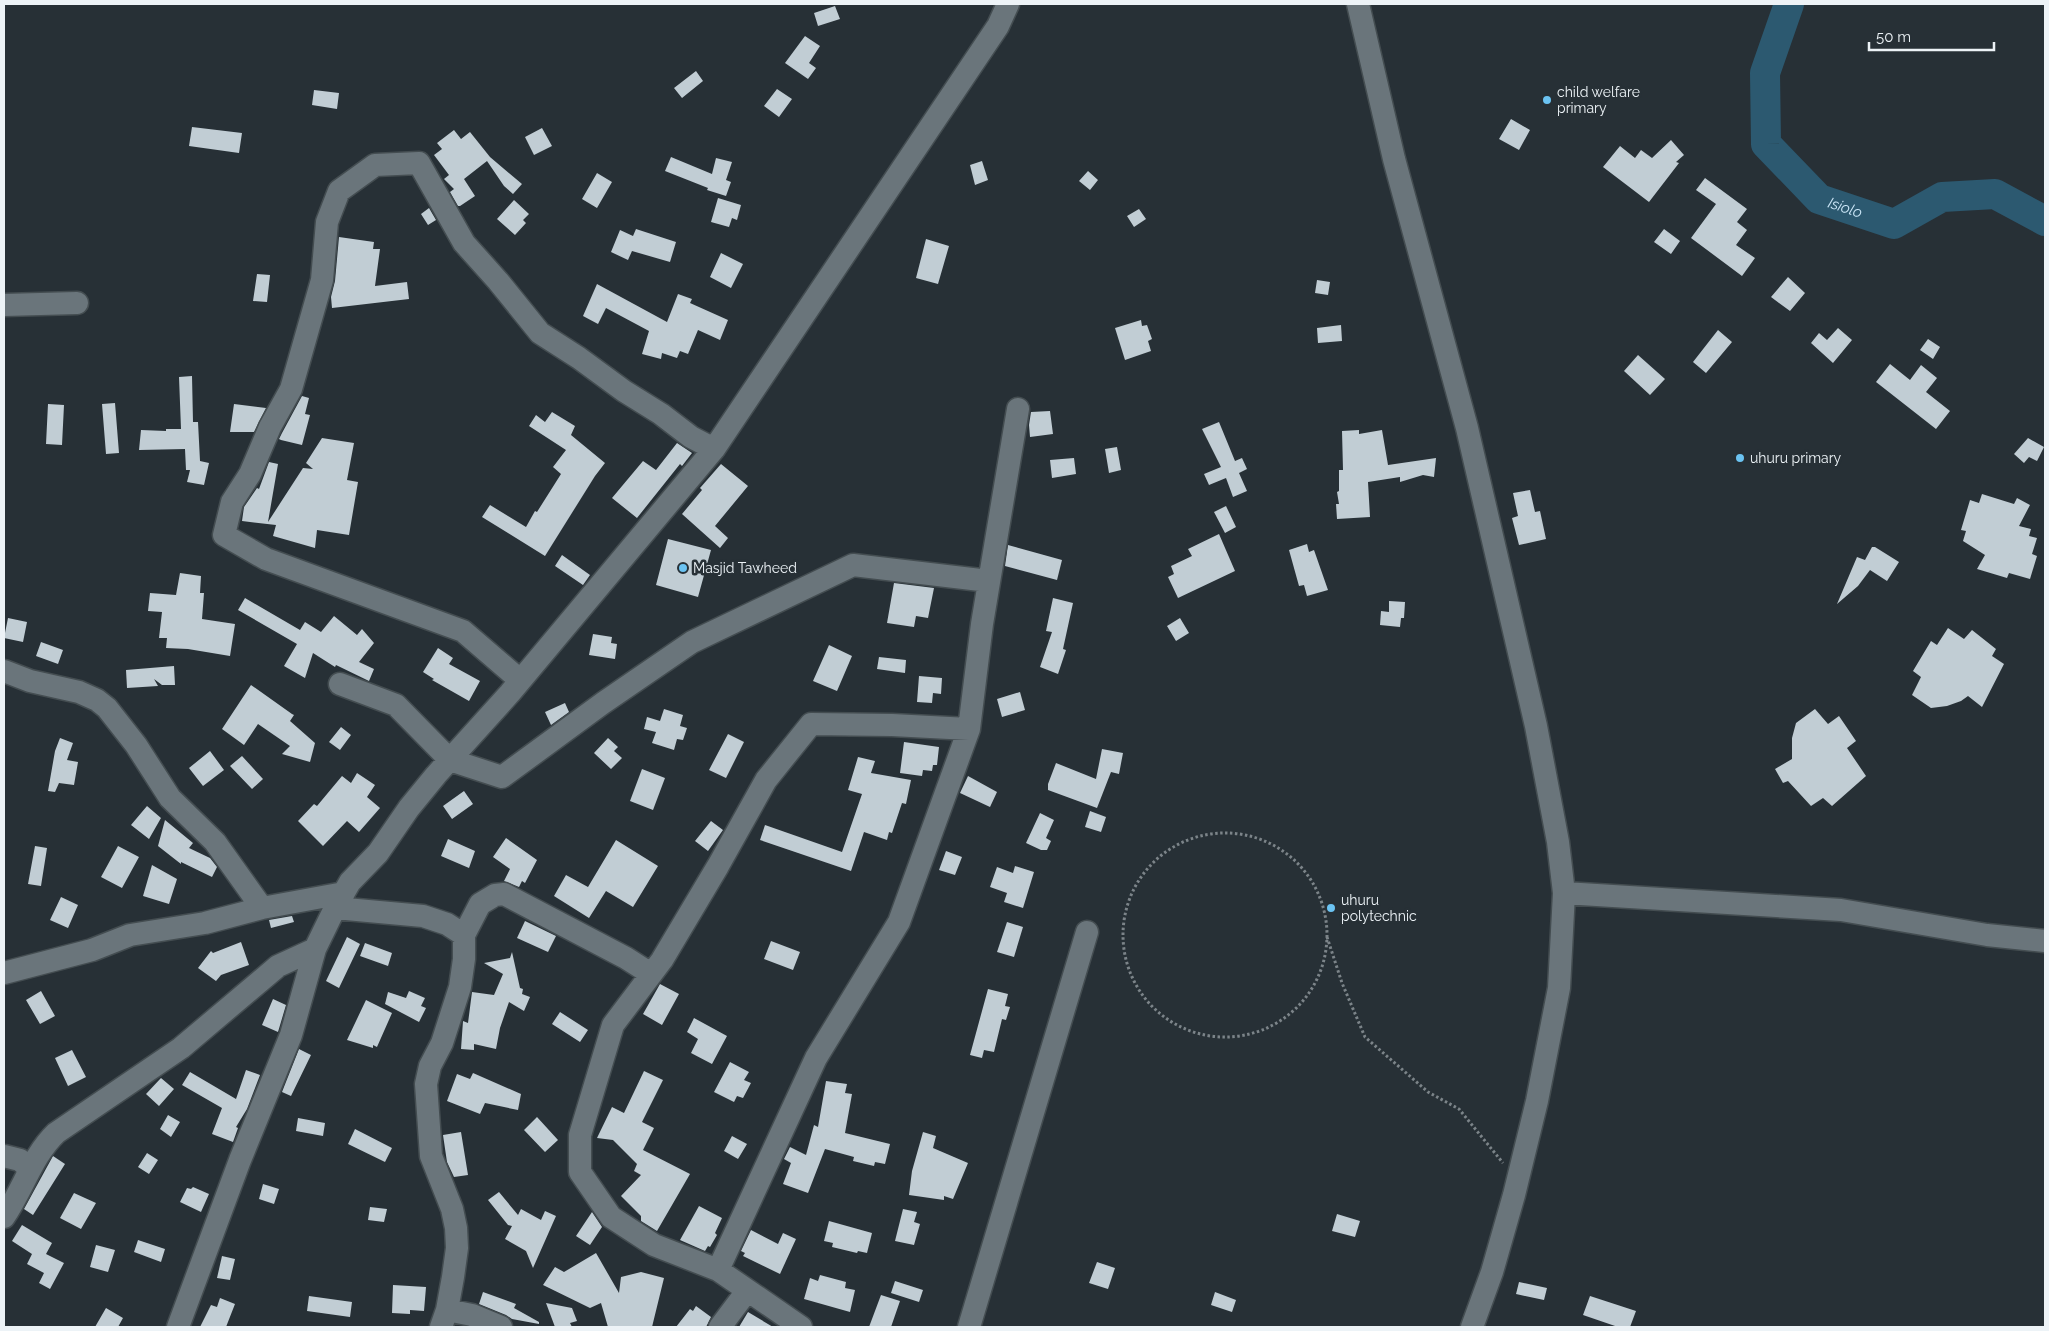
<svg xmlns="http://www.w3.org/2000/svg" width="2049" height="1331" viewBox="0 0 2049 1331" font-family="Raleway,sans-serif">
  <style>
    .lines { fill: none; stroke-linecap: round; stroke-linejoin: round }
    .river { stroke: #2c5970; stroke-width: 30 }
    .building { fill: #c1cdd4 }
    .minor-casing { stroke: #444d51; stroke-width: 25 }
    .path { stroke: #7c8489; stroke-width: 3; stroke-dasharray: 2.5 2.5; stroke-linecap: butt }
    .minor { stroke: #6a757b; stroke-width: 22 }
    .poi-dot { fill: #6bc3f2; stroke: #273036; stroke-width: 2 }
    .labels { text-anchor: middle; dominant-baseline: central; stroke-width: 5; stroke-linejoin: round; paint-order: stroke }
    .poi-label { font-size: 14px; fill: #edf3f7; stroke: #273036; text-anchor: start }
    .water-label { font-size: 15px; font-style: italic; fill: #cce7f8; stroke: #273036 }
  </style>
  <rect width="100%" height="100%" fill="#273036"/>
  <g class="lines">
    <!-- river -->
    <path class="river" id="s1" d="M1789,4L1765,73L1766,144L1819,199L1894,224L1942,197L1995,194L2045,221"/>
  </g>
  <!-- building -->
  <path class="building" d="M835,6L840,19L818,26L814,13Z
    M805,36L820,46L809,63L816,68L808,79L785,63Z
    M696,71L703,81L682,98L674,88Z
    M777,89L792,99L779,117L764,106Z
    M314,90L339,93L337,109L312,105Z
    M1511,119L1530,130L1519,150L1499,139Z
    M192,127L242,133L239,153L189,146Z
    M542,128L552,146L534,155L525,137Z
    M454,130L461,139L470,132L490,157L522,184L513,194L504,186L487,161L464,179L475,196L460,206H458L450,192L454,189L444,179L449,175L434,155L442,149L437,143Z
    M1671,140L1684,155L1676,162L1679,163L1649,202L1603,167L1620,146L1635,158L1641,150L1652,158Z
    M671,157L712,174L716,158L732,162L726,180L731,182L726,196L707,190L708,188L665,171Z
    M982,161L988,180L975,185L970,165Z
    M1088,171L1098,180L1090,190L1079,181Z
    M597,173L612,182L597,208L582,199Z
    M1705,178L1747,209L1737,222L1747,230L1736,245L1755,258L1742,276L1691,238L1716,204L1696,190Z
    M718,198L741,205L737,220L732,218L729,227L711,222Z
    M514,200L529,214L523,220L526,223L515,235L497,219Z
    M429,208L436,220L428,225L421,214Z
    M1139,209L1146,219L1134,227L1127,216Z
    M636,229L676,242L670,262L632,251L628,260L611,252L620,230L633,236Z
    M1664,229L1680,241L1671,254L1654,242Z
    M339,237L374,242L373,249H380L375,286L407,282L409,299L332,308L331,297L335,281Z
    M926,239L949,246L938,284L916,278Z
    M721,253L743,264L731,288L710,277Z
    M257,274L270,275L267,302L253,301Z
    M1788,277L1805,293L1790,311L1771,297Z
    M1317,280L1330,282L1328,295L1315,293Z
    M597,284L667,322L678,294L692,299L690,303L728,320L720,340L698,330L688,354L680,351L677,358L662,353L661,359L642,354L649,331L606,308L598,324L583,316Z
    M1141,320L1142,326L1147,325L1152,339L1148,341L1151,351L1125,360L1115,328Z
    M1341,325L1342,341L1318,343L1317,328Z
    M1838,328L1852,340L1833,363L1811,343L1819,333L1827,340Z
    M1718,330L1732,342L1706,373L1693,362Z
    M1928,339L1940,347L1933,359L1920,350Z
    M1638,355L1665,379L1650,395L1624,371Z
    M1890,364L1910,380L1921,365L1937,378L1926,392L1950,411L1936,429L1876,382Z
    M192,376L193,422H198L200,461L209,463L204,485L187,482L190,470H186L185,449L139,450L141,430L166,431V429H181L179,377Z
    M302,396L309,398L305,414L310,415L302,445L281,440L279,439L282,433Z
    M115,403L119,453L106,454L102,404Z
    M48,404L64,405L62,445L46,444Z
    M234,404L266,408L254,432H230Z
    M1050,411L1053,434L1030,437L1029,425L1031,412Z
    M552,412L575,426L571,435L605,463L595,476L545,556L482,517L490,505L526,527L535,511L537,512L561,474L553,467L566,450L529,426L536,415L545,422Z
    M1219,422L1235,461L1242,458L1247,469L1239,473L1247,491L1233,497L1226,478L1209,485L1204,474L1221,467L1202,429Z
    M1359,430V434L1382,430L1388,465L1436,458L1434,477L1423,475L1400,482V477L1368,482L1370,517L1337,519L1336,504H1339L1337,492L1339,491V470H1343L1342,431Z
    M322,438L354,443L347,480L358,482L349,535L317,530L315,548L273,536L276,525L242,521L244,507L257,488L259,489L269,462L278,464L268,522L303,468L313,469L306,463Z
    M2028,438L2044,447L2037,461L2029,457L2024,463L2014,454Z
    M677,443L692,453L682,466L680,464L637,518L612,498L643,461L656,470Z
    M1117,447L1121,470L1109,473L1105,449Z
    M1074,458L1076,474L1052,478L1050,460Z
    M721,464L748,486L715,526L728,538L720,548L682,514L702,490L700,488Z
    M1530,490L1535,512L1540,511L1546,539L1519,545L1512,518L1518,516L1513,493Z
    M1982,494L2014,504L2017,498L2030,505L2019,526L2031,529L2029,536L2037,538L2032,554L2037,556L2030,579L2009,573L2007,578L1977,569L1985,555L1963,541L1966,531L1961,530L1970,500L1979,503Z
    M1226,506L1236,527L1225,533L1214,512Z
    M1219,534L1235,571L1178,598L1168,577L1174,574L1171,566L1192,556L1188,549Z
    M668,539L711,550L698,597L656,585Z
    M1307,544L1309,552L1314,550L1328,590L1307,596L1304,585L1299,586L1289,550Z
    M1008,545L1062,560L1057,580L1005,566Z
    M1872,547H1875L1899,562L1887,581L1870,570L1858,586L1837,604L1857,557L1865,560Z
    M562,555L590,575L583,585L555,566Z
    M180,573L201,576L200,593H204L202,619L235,624L230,656L188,649L166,648L167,638H159L162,612L148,611L150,593L176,595Z
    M894,583L934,588L928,618L916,616L914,627L887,623Z
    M245,598L300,630L305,622L321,632L334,616L357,635L362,629L374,643L359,662L374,669L369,681L336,665L335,667L313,653L305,678L284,666L297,644L238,610Z
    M1053,598L1073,603L1063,649L1066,650L1058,674L1040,667L1052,632L1046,631Z
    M1389,601L1405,602L1404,618H1401L1400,627L1380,625L1381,611L1389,612Z
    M8,618L27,622L23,642L4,638Z
    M1180,618L1189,633L1176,641L1167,626Z
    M1948,628L1964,639L1972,630L1996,649L1992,656L2004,664L1982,707L1968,696L1961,701L1947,706L1931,708L1912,695L1921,677L1913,671L1931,641L1937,645Z
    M593,634L612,637L611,643L617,644L615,659L589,655Z
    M41,642L63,650L58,664L36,656Z
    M829,645L852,656L837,691L813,681Z
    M438,648L453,658L449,664L480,681L469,701L432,680L434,679L423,672Z
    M879,657L906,660L905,673L877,669Z
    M174,666L175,685H162L154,679L158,686L127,688L126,670Z
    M919,676L942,678L941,694L933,693L932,703L917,702Z
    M251,685L292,714L294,715L290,721L315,743L310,762L282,754L290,746L258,724L244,745L222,729Z
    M1020,692L1025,710L1002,717L997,699Z
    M565,703L569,712L551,725L545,712Z
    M664,709L683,715L680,726L687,728L683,740L677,739L674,750L652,743L656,732L644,729L647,717L660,721Z
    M1815,709L1828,724L1839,716L1856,741L1847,748L1866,776L1832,806L1823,798L1811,806L1788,781L1783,783L1775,769L1792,759V738L1796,723Z
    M341,727L351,735L340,750L329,742Z
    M728,734L744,742L726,778L709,770Z
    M60,738L73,743L67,760L78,762L74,785L59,783L55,792L48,791L55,751Z
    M608,738L618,747L614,751L622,758L611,769L594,753Z
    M904,742L939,747L937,765H933L932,771L923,770L922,776L900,773Z
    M1102,749L1123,753L1119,774L1111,772L1097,808L1048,790V784L1056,763L1096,779Z
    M210,751L224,770L203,786L189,768Z
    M242,756L263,779L252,789L230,766Z
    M858,757L875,761L871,773L911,780L906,804L902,803L892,833L889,832L887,840L864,832L851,871L760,840L765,825L842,852L862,794L848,790Z
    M642,769L665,778L653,810L630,801Z
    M357,773L375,785L367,797L380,808L359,832L347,821L323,846L298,821L314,804L317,806L342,776L351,783Z
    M968,776L997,792L990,807L960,793Z
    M464,791L473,804L452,819L443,806Z
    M147,806L161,818L149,839L131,825Z
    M1090,811L1106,817L1101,832L1085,827Z
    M1040,813L1054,820L1046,838L1051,841L1047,850H1041L1026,843Z
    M165,820L193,843L189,848L210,858L217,867L212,877L181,862V864L158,846Z
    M711,821L723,830L708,851L695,841Z
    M506,838L537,860L525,883L522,881L519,887L504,881L510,869L493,857Z
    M448,839L475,851L469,868L441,856Z
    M616,840L658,866L633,907L606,891L589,918L554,896L566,875L588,887Z
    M35,846L47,848L41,886L28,884Z
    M118,846L139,857L122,888L101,877Z
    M946,851L962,857L955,875L939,870Z
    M152,865L177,879L169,904L143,896Z
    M1015,866L1034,872L1023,908L1004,902L1007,893L990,887L997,867L1013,873Z
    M61,897L78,905L68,928L50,920Z
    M292,916L294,922L271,928L269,920Z
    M525,921L556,936L548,952L517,938Z
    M1007,922L1023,927L1014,957L997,952Z
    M347,937L360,944L339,988L326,981Z
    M771,941L800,952L793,970L764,959Z
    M241,942L249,965L221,975L216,981L198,968L211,951L213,953Z
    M365,943L392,953L388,966L360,956Z
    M512,952L520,988L523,989L522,994L530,997L524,1011L509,1002L500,1028L496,1049L474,1044V1050L461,1049L463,1021L468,1023L472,992L494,995L503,974L484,963L510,958Z
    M660,984L679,994L662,1025L643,1014Z
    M988,989L1008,994L1005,1006L1010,1007L1006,1020L1002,1019L994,1052L984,1050L982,1058L970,1055Z
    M41,991L55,1016L40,1024L26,1000Z
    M409,991L425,998L421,1006L426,1008L419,1022L385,1004L388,992L406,998Z
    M273,999L286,1005L278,1032L262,1025Z
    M366,1000L392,1013L377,1047L373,1045V1048L347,1040Z
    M560,1012L588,1030L580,1042L552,1024Z
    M694,1018L727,1036L712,1064L691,1053L698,1039L687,1032Z
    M299,1049L311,1055L291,1096L282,1092Z
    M72,1050L86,1077L68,1086L55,1058Z
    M730,1062L749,1072L744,1080L751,1083L743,1098L737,1096L734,1102L714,1092Z
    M246,1070L260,1075L247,1109L236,1127L238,1128L233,1142L212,1134L222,1108L182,1085L190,1072L236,1099Z
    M644,1071L663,1080L642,1122L654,1128L643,1150L690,1174L657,1231L641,1221V1216L621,1196L641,1175L634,1171L637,1164L613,1140L597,1138L612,1107L624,1113Z
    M473,1073L521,1094L518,1110L485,1103L480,1114L447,1101L457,1074L470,1079Z
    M161,1078L174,1089L159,1106L146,1094Z
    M826,1081L847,1084L845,1093L852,1094L845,1133L890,1144L885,1164L875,1162L874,1166L853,1161L854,1157L825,1149L808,1193L783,1184L791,1163L784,1159L790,1147L806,1155L814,1125L818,1127Z
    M168,1115L180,1122L171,1137L160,1129Z
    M537,1117L558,1140L545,1152L524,1130Z
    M298,1118L325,1123L323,1136L296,1131Z
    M355,1129L392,1148L385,1162L348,1144Z
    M461,1132L468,1175L454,1177L447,1162L443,1135Z
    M923,1132L936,1136L933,1148L968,1163L953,1199L944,1196V1200L909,1195L912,1171Z
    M732,1136L747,1144L738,1159L724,1151Z
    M147,1153L158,1160L149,1174L138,1167Z
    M53,1156L65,1164L33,1215L24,1209Z
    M263,1184L279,1189L274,1204L259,1199Z
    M193,1187L209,1194L201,1212L180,1202L187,1188L191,1189Z
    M499,1192L518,1215L521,1209L541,1220L545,1211L556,1216L533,1268L526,1251L505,1239L512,1226L508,1225L488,1200Z
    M74,1193L96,1203L81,1229L60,1218Z
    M699,1206L722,1218L715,1233L717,1235L710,1247L708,1246L705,1251L680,1240Z
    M370,1207L387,1209L384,1222L368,1220Z
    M903,1209L917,1212L914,1222L920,1224L914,1245L895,1241Z
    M592,1212L602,1227L590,1245L576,1236Z
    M1337,1214L1360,1221L1355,1237L1332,1231Z
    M829,1221L872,1233L867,1253L858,1251L857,1253L832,1247L833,1243L824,1241Z
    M22,1225L52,1243L46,1254L64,1263L50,1289L39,1283L44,1273L27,1264L32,1254L12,1241Z
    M751,1230L778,1244L783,1233L796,1239L780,1274L743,1256L745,1253L741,1251Z
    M138,1240L165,1249L161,1262L134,1252Z
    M96,1245L115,1250L108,1272L90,1267Z
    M596,1253L619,1293L621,1277L641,1272L664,1278L652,1327H608L601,1303L590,1308L543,1285L555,1267L564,1272Z
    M222,1256L235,1259L230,1280L217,1278Z
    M1097,1262L1115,1268L1108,1289L1089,1283Z
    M820,1275L846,1282L845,1288L855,1290L850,1312L804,1299L810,1278L818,1281Z
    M895,1281L923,1290L919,1302L891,1293Z
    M1519,1282L1547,1288L1544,1300L1516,1294Z
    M393,1285L426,1287L424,1311L410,1310V1314L392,1313Z
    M483,1292L516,1304L514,1308L539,1322V1324L512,1319L506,1315L479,1304Z
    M1215,1292L1236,1300L1232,1312L1211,1305Z
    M881,1295L900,1301L891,1327H869Z
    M309,1296L352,1302L350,1317L307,1311Z
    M1590,1296L1636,1311L1630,1327H1618L1583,1315Z
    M220,1298L235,1304L226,1327H200L211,1305L217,1307Z
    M546,1303L572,1308L577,1321L570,1323L572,1327H555Z
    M696,1306L711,1317L706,1327H676L690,1309L693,1311Z
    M106,1308L123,1318L118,1327H95Z
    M748,1312L773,1327H739Z"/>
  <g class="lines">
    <!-- minor casing -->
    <g class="minor-casing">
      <path id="minor" d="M1358,4L1394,159L1467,428L1536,726L1558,842L1564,893L1559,988L1537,1101L1514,1195L1492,1272L1472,1327
        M4,305L77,303
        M4,671L30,681L79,692L97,700L107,708L136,745L170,798L215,842L262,908
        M520,680L463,631L266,559L224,535L232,502L250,474L270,427L291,389L322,280L327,222L339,191L375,165L419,163L464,243L498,281L540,333L579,358L624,391L661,414L691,437L714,449
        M340,684L396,705L450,760L502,777L603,703L692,642L853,565L989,581
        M1564,893L1841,910L1987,935L2045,941
        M335,908L423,916L447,924L464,935
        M4,973L92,950L130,935L205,923L262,908L344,893
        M4,1156L20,1160L30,1169
        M4,1217C23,1190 32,1156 56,1133L181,1048L278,966L315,949
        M718,1270L816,1058L899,922L969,729L982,624L1018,409
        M447,1310L472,1315L501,1327
        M178,1327L240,1160L291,1035L315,949L335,908L350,882L378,853L409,808L436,775L510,693L714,449L998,26L1008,4
        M441,1327L447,1310L453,1277L457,1248L456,1228L452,1209L431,1156L426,1084L430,1066L442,1043L460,987L464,959V935L480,904L495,895L504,894L626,958L651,974
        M720,1327L747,1291
        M801,1327L718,1270L654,1245L611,1217L580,1172V1135L613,1025L662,960L718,866L766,780L811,724L892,725L969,729
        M969,1327L1087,932"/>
    </g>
    <!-- path -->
    <path class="path" d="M1123 935a102 102 0 1 1 204 0a102 102 0 1 1-204 0Z
      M1327,937L1342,983L1365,1037L1428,1092L1459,1109L1503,1163"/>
    <!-- minor -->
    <use href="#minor" class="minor"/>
  </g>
  <!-- markers -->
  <g class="poi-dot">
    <circle cx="1547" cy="100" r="5"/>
    <circle cx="1740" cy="458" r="5"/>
    <circle cx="683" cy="568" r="5"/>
    <circle cx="1331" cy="908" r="5"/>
  </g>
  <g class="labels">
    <!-- poi labels -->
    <g class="poi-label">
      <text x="1557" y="92">child welfare<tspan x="1557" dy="16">primary</tspan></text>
      <text x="1750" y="458">uhuru primary</text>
      <text x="693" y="568">Masjid Tawheed</text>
      <text x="1341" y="900">uhuru<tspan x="1341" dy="16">polytechnic</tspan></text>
    </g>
    <!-- water labels -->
    <g class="water-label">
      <text stroke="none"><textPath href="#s1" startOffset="248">Isiolo</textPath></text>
    </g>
  </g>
  <!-- border -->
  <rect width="2049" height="1331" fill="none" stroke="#edf3f7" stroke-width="10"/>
  <!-- scale -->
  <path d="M1869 42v8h125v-8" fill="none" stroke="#edf3f7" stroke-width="2.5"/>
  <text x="1876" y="42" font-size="15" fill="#edf3f7" stroke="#273036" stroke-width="4" paint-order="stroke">50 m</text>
</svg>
